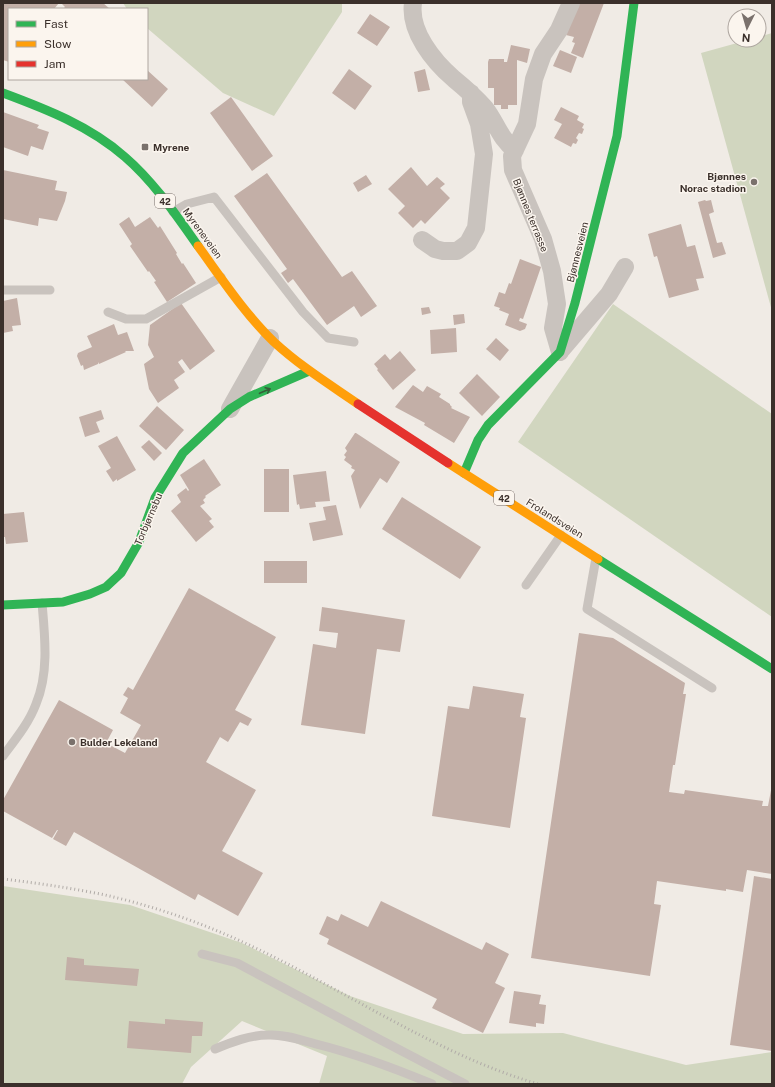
<svg xmlns="http://www.w3.org/2000/svg" width="775" height="1087" viewBox="0 0 775 1087" font-family="'Public Sans',sans-serif">
  <style>
    .green { fill: #d1d6bf }
    .building { fill: #c3afa7 }
    .lines { fill: none; stroke-linecap: round; stroke-linejoin: round }
    .lane { stroke: #c9c3be; stroke-width: 9 }
    .street { stroke: #c9c3be; stroke-width: 18 }
    .fast { stroke: #30b455; stroke-width: 9 }
    .slow { stroke: #ff9f0a; stroke-width: 9 }
    .jam { stroke: #e5322d; stroke-width: 9 }
    .rail { stroke: #b1aca8; stroke-width: 3; stroke-dasharray: 1 3; stroke-linecap: butt }
    .oneway { stroke: #375e3a }
    .poi-dot { fill: #7a716c; stroke: #fbf5ee; stroke-width: 1.5 }
    .labels { text-anchor: middle; dominant-baseline: central; stroke-width: 3; stroke-linejoin: round; paint-order: stroke }
    .shield { fill: #fbf5ee; stroke: #756b66; stroke-width: 1 }
    .shield-label { font-size: 9px; font-weight: bold; fill: #3b302b }
    .poi-label { font-size: 10px; font-weight: bold; fill: #3b302b; stroke: #fbf5ee; text-anchor: start }
    .street-label { font-size: 10px; fill: #3b302b; stroke: #fbf5ee }
  </style>
  <rect width="100%" height="100%" fill="#f0ebe5"/>
  <!-- green -->
  <path class="green" d="M123,3H342V12L274,116L223,93L147,28V9H127Z
    M772,33V311L701,53L748,40H759V37Z
    M613,304L772,414V617L518,442Z
    M3,886L130,905L242,943L350,996L463,1034L563,1033L686,1065L772,1052V1084H319L327,1056L242,1021L191,1067L182,1084H3Z"/>
  <!-- building -->
  <path class="building" d="M3,3H59L54,9H9V62L3,60Z
    M61,3H103L110,9H64V8L65,7Z
    M578,3H604L583,58L571,53L575,43L572,42L574,37L566,35Z
    M370,14L390,27L377,46L357,33Z
    M511,45L530,49L527,63L517,60V105H508V109H501V105H494V88H488V62L489,59H504V62H507Z
    M560,50L577,57L571,73L553,66Z
    M349,69L372,86L355,110L332,93Z
    M425,69L430,90L418,92L414,72Z
    M147,70L168,89L152,107L122,79H147Z
    M231,97L273,156L252,171L210,113Z
    M561,107L579,116L577,120L584,124L582,128L584,129L582,134L579,133L576,138L578,140L576,144L573,143L571,147L554,138L562,124L554,120Z
    M3,112L39,125L37,128L49,132L43,150L31,146L28,156L3,147Z
    M411,167L427,186L437,177L445,184L440,188L450,198L425,224L421,220L413,228L398,213L405,206L388,189Z
    M3,170L57,181L55,190L67,192L65,201L57,221L39,218L38,226L3,219Z
    M267,173L342,277L352,271L377,306L361,317L354,306L327,325L293,279L288,283L281,273L287,269L234,196Z
    M366,175L372,184L358,192L353,183Z
    M705,200L706,201L711,200L714,212L709,214L717,243L722,242L726,254L713,258L698,202Z
    M129,217L135,227L150,217L158,228L160,226L177,253L176,254L182,264L183,263L196,283L167,302L154,282L156,281L149,271L148,272L130,246L132,244L119,224Z
    M681,224L687,247L695,245L704,278L696,279L699,290L669,298L657,256L654,257L648,234Z
    M520,259L541,267L523,319L520,318L519,321L527,324L525,329L520,331L505,325L509,314L499,310L500,308L494,306L499,292L505,294L509,283L511,284Z
    M17,298L21,325L12,326L13,331L3,333V301Z
    M181,303L215,351L190,370L182,359L178,362L185,372L174,380L179,388L158,403L149,389L144,364L154,357L148,345L150,325Z
    M429,307L431,313L422,315L421,308Z
    M464,314L465,323L454,325L453,315Z
    M114,324L118,335L127,332L134,351H125L126,352L99,364L98,362V364L84,370L83,365L81,366L77,356L78,353L92,347L87,336Z
    M456,328L457,352L431,354L430,330Z
    M496,338L509,350L500,361L486,349Z
    M400,351L416,370L393,390L377,370L378,369L374,364L385,354L390,360Z
    M477,374L500,397L482,416L459,393Z
    M413,385L423,392L427,386L441,394L439,397L450,404V405L452,407L451,408L470,417L454,443L424,425L425,423L395,407Z
    M157,406L184,430L166,450L139,426Z
    M101,410L104,419L96,422L100,432L85,437L79,417Z
    M355,433H356L400,462L387,483L380,478L360,509L351,476L355,470L351,468L352,466L344,460L346,457L344,455L347,451L345,448Z
    M117,436L136,470L117,481V479L113,482L106,471L111,468L98,446Z
    M149,440L162,453L154,461L141,447Z
    M204,459L221,485L205,496L206,497L203,500L205,503L200,506L212,519L209,521L214,527L196,542L171,511L181,502L177,495L186,488L188,491L189,490L180,475Z
    M264,469H289V512H264Z
    M326,471L330,501L315,502L316,507L300,509L299,504L297,505L293,475Z
    M402,497L481,547L460,579L382,529Z
    M336,505L343,535L313,541L309,523L326,520L323,507Z
    M24,512L28,542L6,544L5,537H3V514Z
    M264,561H307V583H264Z
    M189,588L276,637L235,710L252,719L248,726L240,722L228,742L220,737L206,762L256,790L222,851L263,873L238,916L198,894L195,900L74,832L66,846L53,839L58,830H57L52,838L3,811V800L59,700L113,730L106,743L125,753L141,725L120,713L128,698L123,695L128,687L133,690Z
    M322,607L405,620L400,652L377,649L365,734L301,725L313,644L336,648L338,633L319,631Z
    M579,633L613,638L685,683L683,694H686L675,765H673L669,792L684,794L685,790L763,801L762,806H768L772,785V874L747,870L743,892L726,889V891L657,881L654,904L661,905L650,976L531,958Z
    M473,686L524,694L520,717L526,718L510,828L432,816L448,706L469,709Z
    M754,876L772,879V1051L730,1045Z
    M381,901L482,950L486,942L509,954L495,983L505,988L483,1033L432,1008L437,999L327,944L329,939L319,934L327,916L338,921L341,914L368,927Z
    M67,957L84,959V965L139,969L137,986L65,980Z
    M514,991L541,995L539,1004L546,1005L544,1024L536,1023V1027L509,1023Z
    M165,1019L203,1022L202,1036H192L191,1053L127,1048L129,1021L165,1024Z"/>
  <g class="lines">
    <!-- lane -->
    <path class="lane" d="M173,212L187,204L214,197L303,312L328,338L354,342
      M3,290H50
      M108,312L126,319H146L221,277
      M596,558L587,609L712,688
      M526,585L561,535
      M3,756C15,740 29,723 36,704C49,673 45,637 42,603
      M202,954L237,963L375,1037L465,1084
      M215,1049C232,1042 250,1035 268,1035C284,1034 301,1040 316,1044C356,1054 394,1068 432,1084"/>
    <!-- street -->
    <path class="street" d="M413,3C409,31 433,61 454,79C465,88 475,97 485,108C496,122 500,139 515,150
      M422,240L435,249L443,251H457L468,243L476,228L484,154L479,124L471,102V93
      M562,349L609,294L625,267
      M560,352L553,328L557,304L552,271L543,239L513,170L512,156L527,124L534,79L543,54L559,30L571,3
      M230,409L270,338"/>
    <!-- fast -->
    <path class="fast" d="M3,93C46,109 90,126 125,157C154,182 176,215 198,246
      M464,473L478,440L488,425L560,352L575,303L617,136L634,3
      M598,559L772,669
      M3,605L63,602L90,594L106,587L121,573L139,542L155,498L183,453L230,409L249,397L309,371"/>
    <!-- slow -->
    <path class="slow" d="M198,246C222,279 245,314 274,342C300,366 329,384 358,404
      M448,463L598,559"/>
    <!-- jam -->
    <path class="jam" d="M358,404L448,463"/>
    <!-- rail -->
    <path class="rail" d="M3,879C37,883 71,888 105,895C149,905 194,920 236,939C337,984 432,1053 538,1084"/>
  </g>
  <!-- one-way arrows -->
  <defs><path id="oneway-shaft" d="M-6 0H5M1.5-3L5.5 0L1.5 3" fill="none" stroke-width="1.6" stroke-linecap="round" stroke-linejoin="round"/></defs>
  <use class="oneway" href="#oneway-shaft" transform="translate(265 391) rotate(-23)"/>
  <!-- markers -->
  <g class="poi-dot">
    <rect x="141" y="143" width="8" height="8" rx="2"/>
    <circle cx="754" cy="182" r="4"/>
    <circle cx="72" cy="742" r="4"/>
  </g>
  <g class="labels">
    <!-- shield labels -->
    <g class="shield">
      <rect x="155" y="194" width="20" height="14" rx="3"/>
      <rect x="494" y="491" width="20" height="14" rx="3"/>
    </g>
    <g class="shield-label">
      <text x="165" y="201">42</text>
      <text x="504" y="498">42</text>
    </g>
    <!-- poi labels -->
    <g class="poi-label">
      <text x="153" y="147">Myrene</text>
      <text x="746" y="176" text-anchor="end">Bjønnes<tspan x="746" dy="12">Norac stadion</tspan></text>
      <text x="80" y="742">Bulder Lekeland</text>
    </g>
    <!-- street labels -->
    <g class="street-label">
      <text transform="translate(531 215) rotate(68)">Bjønnes terrasse</text>
      <text transform="translate(203 233) rotate(54)">Myreneveien</text>
      <text transform="translate(577 252) rotate(-76)">Bjønnesveien</text>
      <text transform="translate(555 518) rotate(32)">Frolandsveien</text>
      <text transform="translate(148 519) rotate(-67)">Torbjørnsbu</text>
    </g>
  </g>
  <!-- border -->
  <rect width="775" height="1087" fill="none" stroke="#3b302b" stroke-width="8"/>
  <!-- legend -->
  <rect x="8" y="8" width="140" height="72" fill="#fbf5ee" stroke="#aea6a0"/>
  <rect x="16" y="21" width="20" height="6" fill="#30b455" stroke="#aea6a0"/>
  <text x="44" y="28" font-size="12" fill="#3b302b">Fast</text>
  <rect x="16" y="41" width="20" height="6" fill="#ff9f0a" stroke="#aea6a0"/>
  <text x="44" y="48" font-size="12" fill="#3b302b">Slow</text>
  <rect x="16" y="61" width="20" height="6" fill="#e5322d" stroke="#aea6a0"/>
  <text x="44" y="68" font-size="12" fill="#3b302b">Jam</text>
  <!-- north arrow -->
  <g transform="translate(747 28) rotate(185)"><circle r="19" fill="#fbf5ee" stroke="#aea6a0"/>
  <path d="M0-3L7 15L0 10L-7 15Z" fill="#7a716c"/>
  <text y="-6" font-size="11" font-weight="bold" text-anchor="middle" fill="#3b302b">N</text>
  </g>
</svg>
